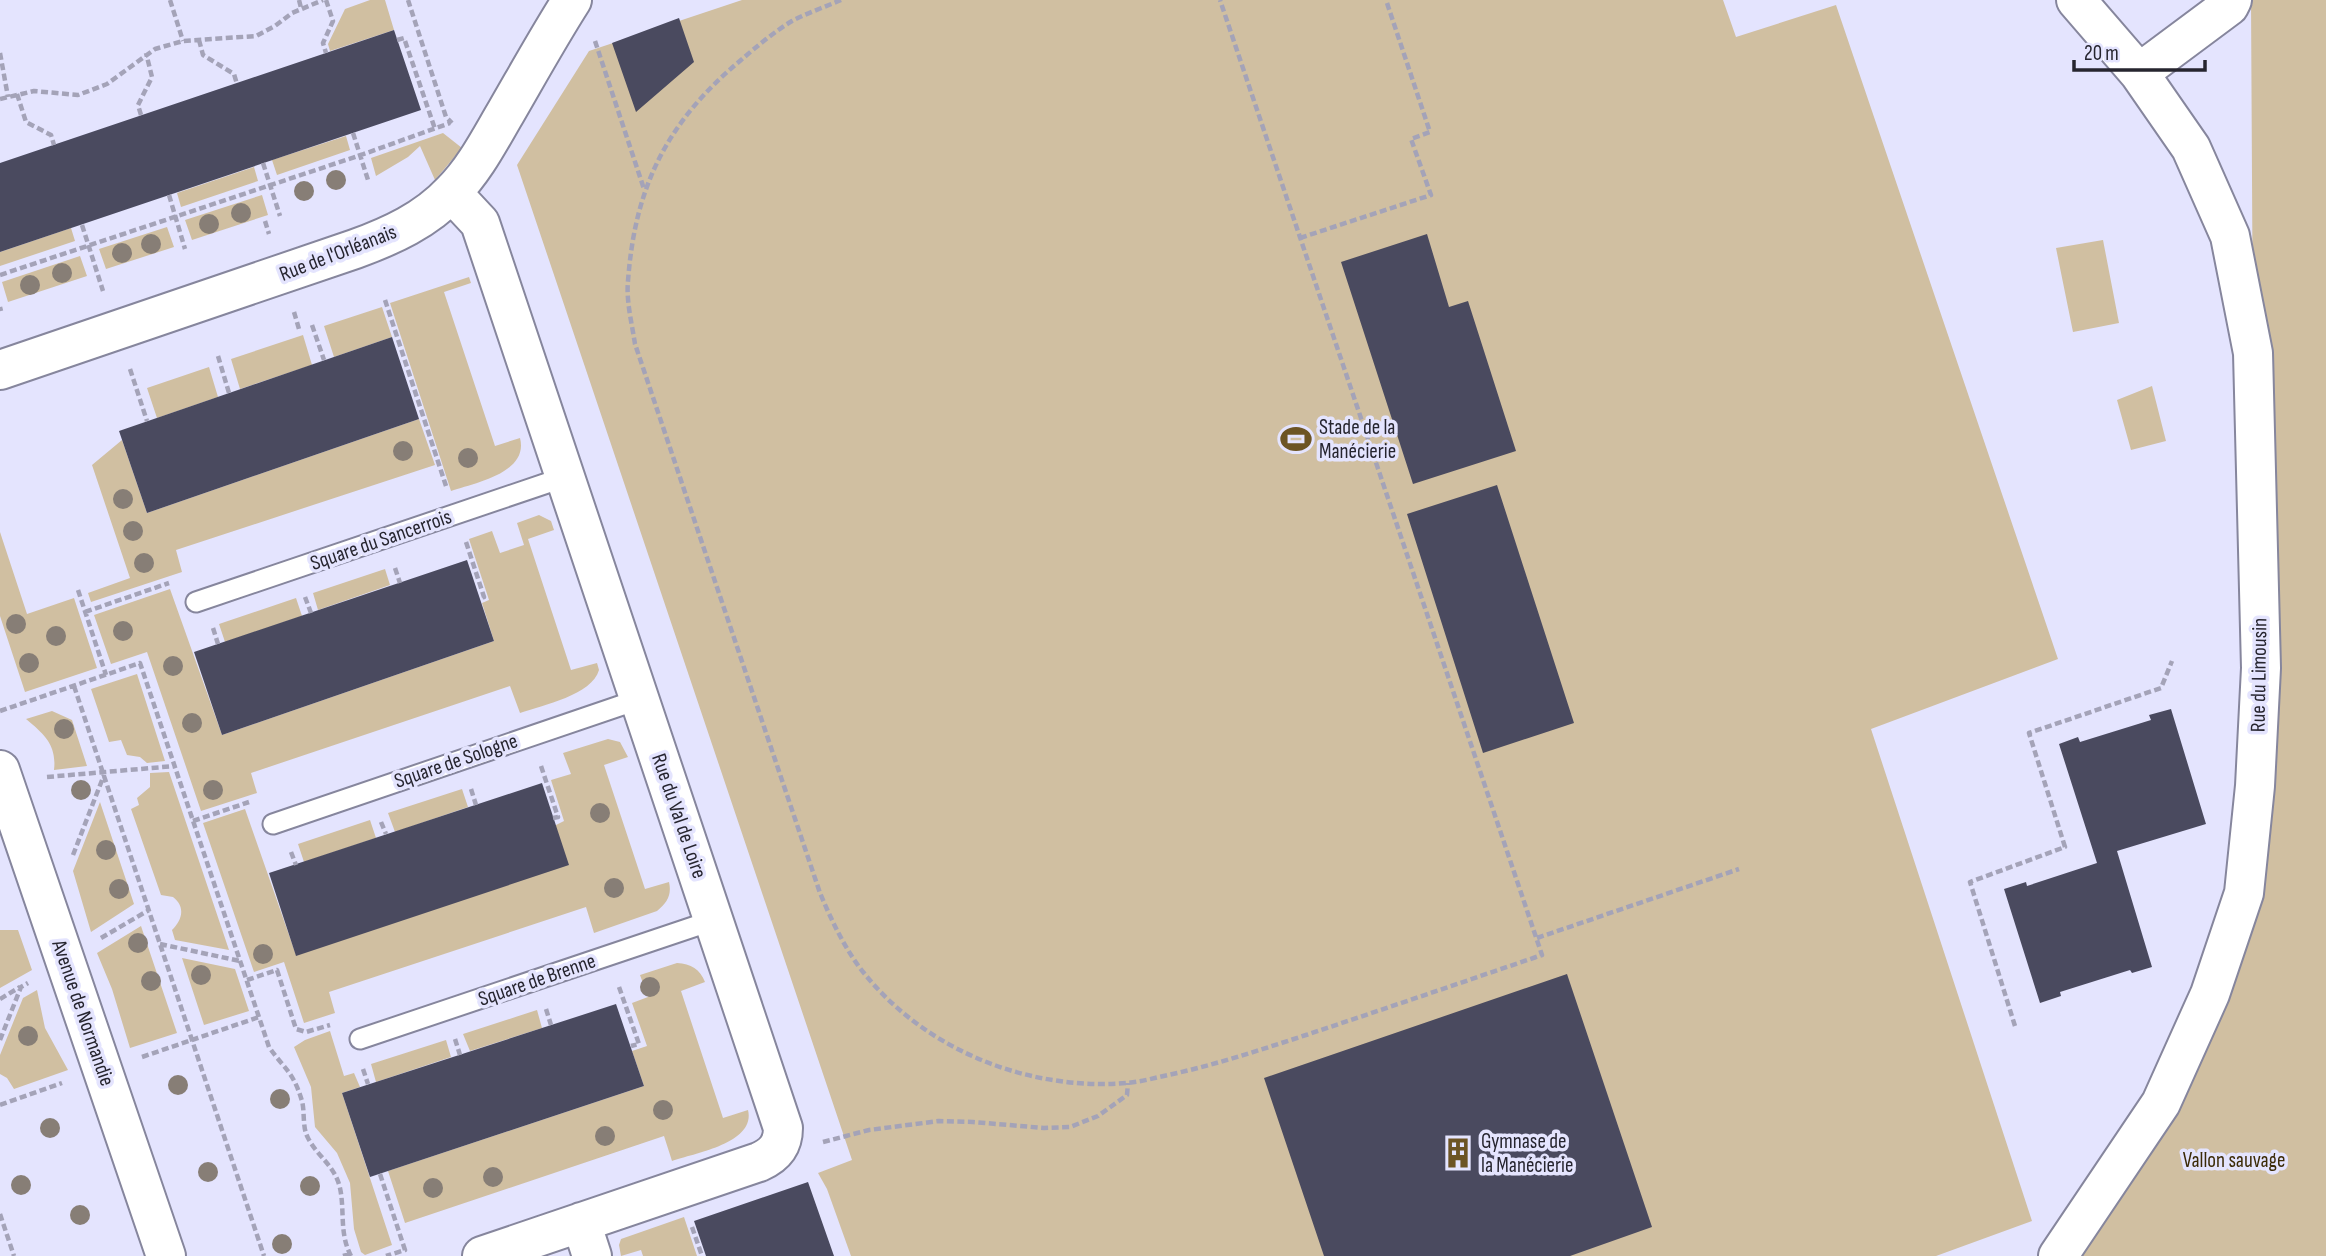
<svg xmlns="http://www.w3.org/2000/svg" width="2326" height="1256" viewBox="0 0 2326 1256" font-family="'Sofia Sans Condensed',sans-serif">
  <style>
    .green { fill: #d0bfa1 }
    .building { fill: #4a4a5f }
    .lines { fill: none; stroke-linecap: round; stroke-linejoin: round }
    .lane-casing { stroke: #86869d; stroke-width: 23 }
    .street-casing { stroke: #86869d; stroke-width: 42 }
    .path { stroke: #a4a3b8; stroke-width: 4.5; stroke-dasharray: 7 3.5; stroke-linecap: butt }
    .lane { stroke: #fff; stroke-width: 19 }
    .street { stroke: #fff; stroke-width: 38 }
    .tree { fill: #877e76 }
    .labels { text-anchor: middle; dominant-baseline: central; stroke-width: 7; stroke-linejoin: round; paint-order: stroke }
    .street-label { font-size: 21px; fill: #26252f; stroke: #e4e4fe }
    .poi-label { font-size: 21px; fill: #26252f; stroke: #e4e4fe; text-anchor: start }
    .park-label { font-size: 21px; fill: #3b2a07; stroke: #e4e4fe }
  </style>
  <rect width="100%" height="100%" fill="#e4e4fe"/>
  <!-- green -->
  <path class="green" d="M370,0H385L394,30L330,51L328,44L345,9Z
    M742,0H1723L1736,37L1836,5L2058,659L1871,729L2032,1221L1936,1256H851L827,1189L818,1173L852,1160L517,165L589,51Z
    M2251,0H2326V1256H2058L2161,1103L2244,893L2253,353Z
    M443,133L462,148L435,180L420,146L408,157L376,176L371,158Z
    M346,136L350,150L277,175L272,160Z
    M254,167L258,181L181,207L177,193Z
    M262,195L268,215L192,240L185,220Z
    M167,227L174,247L106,269L99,249Z
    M71,228L75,241L0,266V252Z
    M2103,240L2119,323L2073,332L2056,248Z
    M80,256L87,276L8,302L2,282Z
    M469,277L471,283L444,292L495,446L520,438C529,473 475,483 451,491L390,303Z
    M382,307L392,337L334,357L324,326Z
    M303,335L312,365L240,389L231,359Z
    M209,367L218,397L157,418L147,388Z
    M2152,386L2166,441L2131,450L2117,400Z
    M419,419L435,465L176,550L182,572L91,602L88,593L130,578L92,465L122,440L147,513Z
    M539,515L551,521L554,530L528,539L571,670L597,663L599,670C592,695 543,705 520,713L510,686L251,773L257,793L201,811L147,652L111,664L94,615L170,589L222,735L494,641L482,603L489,600L469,539L492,531L500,553L524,545L517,523Z
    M0,532L27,614L74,598L97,668L25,692L0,616Z
    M385,569L390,585L318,610L313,593Z
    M296,598L302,616L225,642L219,624Z
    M137,674L165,761L147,763L140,757L127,755L121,740L109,742L91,689Z
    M52,711L72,720L87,766L54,770C57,745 44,734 26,719Z
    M608,739L620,742L628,757L604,765L645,889L669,882C672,895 667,903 657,911L594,933L586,907L329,992L335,1013L304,1023L284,962L254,972L203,823L245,809L296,955L564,821L551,780L571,774L563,753Z
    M169,772L229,950L175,940L172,930C182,920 186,907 173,897L161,895L131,809L139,805L137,798L150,787V773Z
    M462,789L468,807L395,832L388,813Z
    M100,802L134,904L91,932L73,871Z
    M370,820L376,838L304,862L298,844Z
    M141,926L177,1033L130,1048L112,989L97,953Z
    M0,930H18L32,970L0,988Z
    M182,958L235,969L249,1011L204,1025Z
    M677,963C691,964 700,969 705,982L681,991L723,1118L748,1110C756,1143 696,1153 672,1161L664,1136L405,1223L388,1171L644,1086L632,1051L647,1046L632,1003L648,997L640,975Z
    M37,990L45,1028L68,1070L14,1089L7,1078L0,1074V1055L23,998Z
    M537,1010L542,1028L470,1051L463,1034Z
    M330,1031L344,1076L354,1073L360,1087L342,1093L392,1245L365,1255L361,1252L354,1229L350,1183L337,1153L315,1127L311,1087L294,1047L305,1040Z
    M446,1040L451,1057L376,1082L371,1064Z
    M684,1217L697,1256H643L641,1250L621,1256L619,1245L621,1239Z"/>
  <!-- building -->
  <path class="building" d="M679,18L694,62L636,112L612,43Z
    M394,30L421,110L0,252V163Z
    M1427,234L1449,307L1468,301L1516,451L1413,484L1341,262Z
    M392,337L419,419L147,513L119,431Z
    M1497,485L1574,723L1483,753L1407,514Z
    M467,560L494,641L222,735L194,652Z
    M2171,709L2206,824L2117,851L2152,967L2132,973L2130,970L2060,992L2061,996L2040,1003L2004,889L2026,882L2027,886L2097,863L2059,744L2078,737L2080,742L2151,720L2149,715Z
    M542,783L569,865L296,956L269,873Z
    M1567,974L1652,1227L1570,1256H1324L1264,1078Z
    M616,1004L644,1086L370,1177L342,1093Z
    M808,1182L834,1256H706L694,1221Z"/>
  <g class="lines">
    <!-- lane casing -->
    <g class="lane-casing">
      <path id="lane" d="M196,602L565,477
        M273,824L640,699
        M360,1039L714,920"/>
    </g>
    <!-- street casing -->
    <g class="street-casing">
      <path id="street" d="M2139,73L2229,6L2232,0
        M452,193L480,223L783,1128C783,1145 775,1155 759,1162L482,1256
        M0,370L355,249C391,236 426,220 452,192C475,169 490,139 506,112C528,74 549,36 572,0
        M0,770L166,1256
        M581,1222L592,1256
        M2058,1256L2161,1103L2210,994L2244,893L2255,786L2261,668L2253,353L2230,236L2191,148L2139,73L2076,0"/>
    </g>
    <!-- path -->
    <path class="path" d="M170,0L183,41
      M299,0L301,8
      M326,0L333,21L323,43L326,53
      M408,0L446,117L452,123
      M841,0C825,7 807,13 792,21C774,32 756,47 741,60C668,121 635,185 628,281C626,301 632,324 635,344L820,893C831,919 843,945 860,968C922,1049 1026,1091 1126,1083C1140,1082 1154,1078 1168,1075C1215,1065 1260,1050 1306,1035C1384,1009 1463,982 1542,955L1220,0
      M199,40L203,55L234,74L237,84
      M397,40L404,38L435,129
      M595,41L644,189
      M0,53L8,97
      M17,94L26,122L51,135L54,145
      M0,99L34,91L78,95L107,84L155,49L183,41L256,36L275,26L292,13L323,0
      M141,115L138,105L152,77L146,53
      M353,133L368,180
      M263,163L280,216
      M169,195L185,249
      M265,221L269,234
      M82,225L103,291
      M1300,238L1431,195L1411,139L1430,132L1386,0
      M0,275L361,155L450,123
      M385,300L446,486
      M0,307L1,311
      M294,312L299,329
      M312,325L324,360
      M218,356L229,393
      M130,369L147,421
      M466,542L484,597L480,598
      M395,568L400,583
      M78,590L106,675
      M305,597L311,613
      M85,612L169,583
      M213,628L218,644
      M74,686L264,1256
      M0,711L140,663L269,1047C285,1070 293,1071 302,1101C305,1113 302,1127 308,1138C318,1157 335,1166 340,1188C345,1212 339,1233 351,1256
      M541,766L558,817L553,818
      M47,777L175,766
      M471,789L476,805
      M193,821L249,802
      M381,822L386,834
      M291,852L296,865
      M73,855L104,775
      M101,938L149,910
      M1537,938L1739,869
      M160,944L240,961
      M247,980L277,970L296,1029L306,1032L330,1025
      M619,987L639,1044L631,1046
      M0,999L20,987
      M546,1009L551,1025
      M2015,1026L1970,882L2065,847L2029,733L2161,688L2172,661
      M455,1039L460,1055
      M0,1040L21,987L28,983
      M142,1057L259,1017
      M363,1069L368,1084
      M0,1105L62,1083
      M823,1142L869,1130L939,1121L973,1122L1044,1128L1070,1127L1098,1116L1127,1095L1128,1083
      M380,1174L405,1250L386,1256
      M0,1214L14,1256
      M692,1227L702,1256
      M343,1256L350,1254"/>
    <!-- lane -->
    <use href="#lane" class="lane"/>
    <!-- street -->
    <use href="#street" class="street"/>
  </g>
  <!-- trees -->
  <g class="tree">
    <circle cx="336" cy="180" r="10"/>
    <circle cx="304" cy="191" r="10"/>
    <circle cx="241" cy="213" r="10"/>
    <circle cx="209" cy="224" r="10"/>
    <circle cx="151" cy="244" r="10"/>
    <circle cx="122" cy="253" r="10"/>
    <circle cx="62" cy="273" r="10"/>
    <circle cx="30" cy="285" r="10"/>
    <circle cx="403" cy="451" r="10"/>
    <circle cx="468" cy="458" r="10"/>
    <circle cx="123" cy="499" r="10"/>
    <circle cx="133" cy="531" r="10"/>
    <circle cx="144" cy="563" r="10"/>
    <circle cx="16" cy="624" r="10"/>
    <circle cx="123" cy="631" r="10"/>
    <circle cx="56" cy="636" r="10"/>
    <circle cx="29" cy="663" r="10"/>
    <circle cx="173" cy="666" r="10"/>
    <circle cx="192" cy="723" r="10"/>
    <circle cx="64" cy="729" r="10"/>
    <circle cx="81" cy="790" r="10"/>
    <circle cx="213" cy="790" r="10"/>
    <circle cx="600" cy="813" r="10"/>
    <circle cx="106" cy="850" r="10"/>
    <circle cx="614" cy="888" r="10"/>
    <circle cx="119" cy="889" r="10"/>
    <circle cx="138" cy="943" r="10"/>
    <circle cx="263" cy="954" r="10"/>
    <circle cx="201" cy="975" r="10"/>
    <circle cx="151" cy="981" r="10"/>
    <circle cx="650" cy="987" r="10"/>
    <circle cx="28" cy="1036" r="10"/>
    <circle cx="178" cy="1085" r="10"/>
    <circle cx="280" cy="1099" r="10"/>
    <circle cx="663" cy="1110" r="10"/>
    <circle cx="50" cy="1128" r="10"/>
    <circle cx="605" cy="1136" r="10"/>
    <circle cx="208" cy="1172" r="10"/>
    <circle cx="493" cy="1177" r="10"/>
    <circle cx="21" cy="1185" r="10"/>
    <circle cx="310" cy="1186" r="10"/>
    <circle cx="433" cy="1188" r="10"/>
    <circle cx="80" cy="1215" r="10"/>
    <circle cx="282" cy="1244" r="10"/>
  </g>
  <!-- icons -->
  <defs>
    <g id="stadium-bare" transform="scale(2.415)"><path d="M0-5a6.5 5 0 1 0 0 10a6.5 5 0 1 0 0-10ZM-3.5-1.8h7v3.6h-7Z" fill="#6c5424" stroke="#e4e4fe" stroke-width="2.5" paint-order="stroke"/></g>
    <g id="building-bare" transform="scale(2.415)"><path d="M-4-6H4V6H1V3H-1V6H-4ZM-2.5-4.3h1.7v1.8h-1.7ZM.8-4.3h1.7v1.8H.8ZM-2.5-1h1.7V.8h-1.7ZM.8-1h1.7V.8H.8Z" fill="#6c5424" stroke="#e4e4fe" stroke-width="2.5" paint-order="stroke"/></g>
  </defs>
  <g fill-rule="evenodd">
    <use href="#stadium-bare" x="1296" y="439"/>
    <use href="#building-bare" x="1458" y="1153"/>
  </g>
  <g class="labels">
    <!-- street labels -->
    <g class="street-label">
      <text transform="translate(338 253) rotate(-21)">Rue de l'Orléanais</text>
      <text transform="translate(381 540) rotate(-19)">Square du Sancerrois</text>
      <text transform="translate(2259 675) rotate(-89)">Rue du Limousin</text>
      <text transform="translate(456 761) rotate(-19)">Square de Sologne</text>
      <text transform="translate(679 816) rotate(71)">Rue du Val de Loire</text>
      <text transform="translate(537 980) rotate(-19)">Square de Brenne</text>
      <text transform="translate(83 1013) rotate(71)">Avenue de Normandie</text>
    </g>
    <!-- poi labels -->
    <g class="poi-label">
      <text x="1319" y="427">Stade de la<tspan x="1319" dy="24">Manécierie</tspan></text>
      <text x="1481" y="1141">Gymnase de<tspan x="1481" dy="24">la Manécierie</tspan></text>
    </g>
    <!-- park labels -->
    <g class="park-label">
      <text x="2234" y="1160">Vallon sauvage</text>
    </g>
  </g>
  <!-- scale -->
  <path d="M2074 60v10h131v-10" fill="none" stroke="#26252f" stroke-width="3.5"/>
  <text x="2084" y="60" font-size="21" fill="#26252f" stroke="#e4e4fe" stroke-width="5" paint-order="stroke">20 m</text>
</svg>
